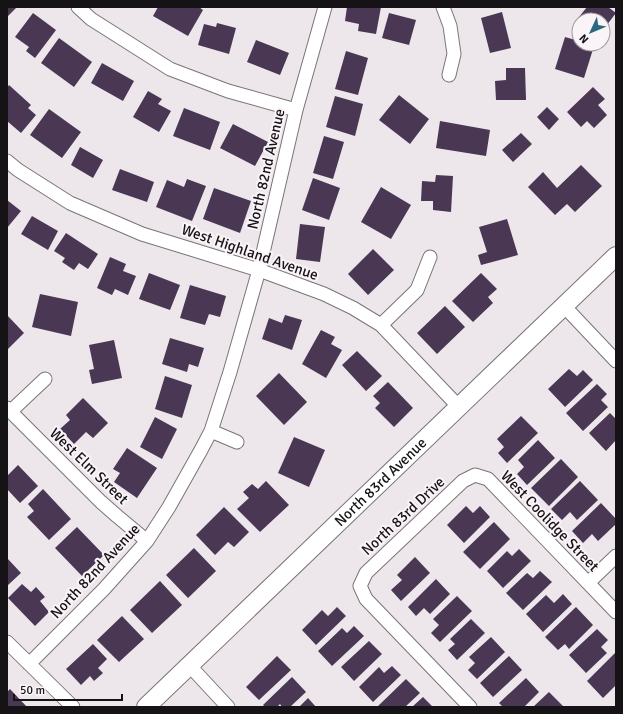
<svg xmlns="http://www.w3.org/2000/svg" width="623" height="714" viewBox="0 0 623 714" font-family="Signika,sans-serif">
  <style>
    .building { fill: #493754 }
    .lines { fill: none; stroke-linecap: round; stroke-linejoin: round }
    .minor-casing { stroke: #797478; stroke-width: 15 }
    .secondary-casing { stroke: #797478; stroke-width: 20 }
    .minor { stroke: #fff; stroke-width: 13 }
    .secondary { stroke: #fff; stroke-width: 18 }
    .labels { text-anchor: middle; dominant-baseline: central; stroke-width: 4; stroke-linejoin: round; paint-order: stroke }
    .street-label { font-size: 15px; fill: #151315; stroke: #faf4f9 }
  </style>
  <rect width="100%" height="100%" fill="#ede7ec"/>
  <!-- building -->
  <path class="building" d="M7,7H17L7,17Z
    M158,7H199L203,10L188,36L153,16Z
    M347,7H381L376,34L358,31L359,24L345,21Z
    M587,7H608L616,13L603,30V20H579V25L575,22Z
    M502,12L511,48L490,53L481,18Z
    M33,13L56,30L35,58L26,51L29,47L15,37Z
    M389,13L416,20L409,45L382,38Z
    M217,23L236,28L229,54L198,45L204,24L216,27Z
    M565,37L579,41V44H589L594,46L584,78L555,69Z
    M59,38L92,62L74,87L41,63Z
    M256,40L289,53L280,75L247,62Z
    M346,51L368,58L358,95L335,89Z
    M102,63L134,81L123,101L91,83Z
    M506,68H525L526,100H496L495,81L506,80Z
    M9,85L31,105L28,108L36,115L21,133L7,121V88Z
    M593,87L605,99L598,105L607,115L594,128L587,121L581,127L567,112Z
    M148,91L162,99L158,104L171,111L159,132L133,117Z
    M399,95L429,119L410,144L379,120Z
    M335,96L363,104L355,136L326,127Z
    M547,107L559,119L549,130L537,117Z
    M184,108L220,122L210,150L173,136Z
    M49,109L81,132L62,158L30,135Z
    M440,121L490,130L486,156L436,148Z
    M233,124L268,142L255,166L220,148Z
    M521,133L532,144L513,162L502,150Z
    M324,136L344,142L333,179L313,173Z
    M80,147L103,160L93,178L71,165Z
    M581,165L602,186L575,212L567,204L555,215L528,187L543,172L557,188Z
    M120,169L154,182L147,202L112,190Z
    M436,175L453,176L451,212L433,210V201H421L422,181L435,182Z
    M313,178L340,188L329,220L302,210Z
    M187,179L206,186L192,221L156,207L167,180L184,187Z
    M381,187L411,205L391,239L361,222Z
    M214,188L251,201L240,233L203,219Z
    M7,200L21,211L7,228Z
    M32,216L58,231L48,250L21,234Z
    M507,219L518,255L481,265L478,255L487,252L479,227Z
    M300,224L325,227L320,262L296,259Z
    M66,233L98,254L88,269L79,263L74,270L62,262L65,258L54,251Z
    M373,249L394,270L368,295L348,274Z
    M110,257L126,264L123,271L136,276L128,295L115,289L112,295L97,288Z
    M149,273L180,285L170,310L139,299Z
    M481,273L497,289L488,297L493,303L473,322L452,301Z
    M190,285L226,296L220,317L209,314L205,325L180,318Z
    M40,294L78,302L71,336L32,327Z
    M445,306L465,327L437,354L417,333Z
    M7,315L24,333L7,350Z
    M285,315L302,320L292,350L262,339L269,318L282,323Z
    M321,330L335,337L331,344L342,350L326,378L302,364Z
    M170,338L204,348L198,367L189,364L187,372L162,364Z
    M114,340L122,378L92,384L89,370L94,369L89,345Z
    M357,351L382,376L366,391L342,365Z
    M569,369L577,376L583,370L593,380L565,407L548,389Z
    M279,373L307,402L284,425L256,396Z
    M165,376L192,385L182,418L155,409Z
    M388,382L413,408L394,427L375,408L380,403L373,396Z
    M597,384L607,394L601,400L608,407L583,431L566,413Z
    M83,398L108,423L93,438L86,432L74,444L60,429L70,420L66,415Z
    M610,413L616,419V440L606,451L589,433Z
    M521,416L538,433L507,463L498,453L504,447L497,439Z
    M155,417L177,429L162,459L140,447Z
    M294,437L325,450L309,487L278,473Z
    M538,440L555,458L527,485L517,474L524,467L518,460Z
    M127,448L157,468L137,498L114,482L120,473L113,469Z
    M561,459L578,477L549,506L531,488Z
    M18,465L38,486L20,503L7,489V476Z
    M266,481L289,505L260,532L237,509L249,498L243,492L252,484L258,489Z
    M580,481L598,500L577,520L570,512L562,520L551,509Z
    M43,489L71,519L49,540L27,517L34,511L28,504Z
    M601,503L616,519V524L598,541L592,534L583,543L572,531Z
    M466,506L473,513L480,506L490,517L464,543L447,525Z
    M224,507L249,532L234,547L228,542L215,555L196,535Z
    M494,522L510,539L480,569L463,552Z
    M77,527L104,555L82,576L55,548Z
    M194,548L216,571L188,598L166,575Z
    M519,549L531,561L503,588L487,571L507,551L512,556Z
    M415,557L430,573L401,601L391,590L402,580L397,575Z
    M7,558L21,573L7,586Z
    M540,571L552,582L523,610L506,593L527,573L533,578Z
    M436,579L450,594L430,614L424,608L416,616L408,607Z
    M160,581L182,605L152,633L130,610Z
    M22,584L31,592L36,587L45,597L40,601L49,612L35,626L8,598Z
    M563,594L572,604L543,632L526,614L546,595L554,603Z
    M457,596L472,611L440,642L431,633L439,625L433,619Z
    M337,607L346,616L316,645L302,630L322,610L328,616Z
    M576,607L593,625L569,649L565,644L558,650L545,637Z
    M122,616L144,639L119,662L97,640Z
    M471,619L485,633L457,660L448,650L455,644L450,639Z
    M354,626L364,636L332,666L318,651L342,628L347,633Z
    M597,629L608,640L601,647L607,653L586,673L569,655Z
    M491,637L505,652L477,679L468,670L475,663L469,657Z
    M369,641L382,654L354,681L341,667Z
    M93,644L107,659L98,668L103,673L94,681L90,676L81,685L66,669Z
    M616,652V685L603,698L587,681Z
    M277,656L291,670L259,700L246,687Z
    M509,656L522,670L493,697L480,683Z
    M392,666L401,675L373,702L359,687L379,667L384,673Z
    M292,677L306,692L290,707H282L280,704L277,707H265L263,705Z
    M526,678L539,692L524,707H503L499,703Z
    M406,679L420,693L405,707H377Z
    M10,689L27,707H7V692Z
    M549,692L564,707H533Z
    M423,697L432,706L431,707H412Z
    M308,698L316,707H299Z"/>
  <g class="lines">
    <!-- minor casing -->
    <g class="minor-casing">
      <path id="minor" d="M78,7L91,19L170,69L228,91L296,110
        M443,7L450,26L454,54L449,75
        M7,161L18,170L70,203L142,234L259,270L324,294L353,308L381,325L459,407
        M564,306L616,361
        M381,325L417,290L430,257
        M7,408L101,502L117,516L147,541
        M11,411L45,379
        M211,431L237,442
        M588,583L616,556
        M7,642L73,707
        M29,664L104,589L147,541L169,507L201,450L211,431L230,372L259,270L296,110L325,7
        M189,665L228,707
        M470,707L366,599L360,586L366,573L463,481L475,475L488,479L616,612"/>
    </g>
    <!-- secondary casing -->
    <g class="secondary-casing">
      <g id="secondary">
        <path id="s1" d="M146,707L616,256"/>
      </g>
    </g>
    <!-- minor -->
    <use href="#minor" class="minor"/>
    <!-- secondary -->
    <use href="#secondary" class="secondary"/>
  </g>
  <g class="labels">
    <!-- street labels -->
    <g class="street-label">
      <text transform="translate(266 169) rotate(-77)">North 82nd Avenue</text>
      <text transform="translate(250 252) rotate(19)">West Highland Avenue</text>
      <text transform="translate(89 466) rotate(44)">West Elm Street</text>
      <text stroke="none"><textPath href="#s1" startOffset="325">North 83rd Avenue</textPath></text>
      <text transform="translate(403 516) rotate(-43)">North 83rd Drive</text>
      <text transform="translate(550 521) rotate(46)">West Coolidge Street</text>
      <text transform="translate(95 571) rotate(-47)">North 82nd Avenue</text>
    </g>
  </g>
  <!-- border -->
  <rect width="623" height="714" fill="none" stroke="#151315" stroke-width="16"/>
  <!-- north arrow -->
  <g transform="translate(591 32) rotate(226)"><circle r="19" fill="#faf4f9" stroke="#9e9a9e"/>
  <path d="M0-3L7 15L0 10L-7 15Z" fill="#2c6980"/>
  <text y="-6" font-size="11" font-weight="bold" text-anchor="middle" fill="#151315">N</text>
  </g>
  <!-- scale -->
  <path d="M14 694v6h108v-6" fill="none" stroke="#151315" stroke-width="2"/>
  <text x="20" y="694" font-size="12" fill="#151315" stroke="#faf4f9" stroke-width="3" paint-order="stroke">50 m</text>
</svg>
